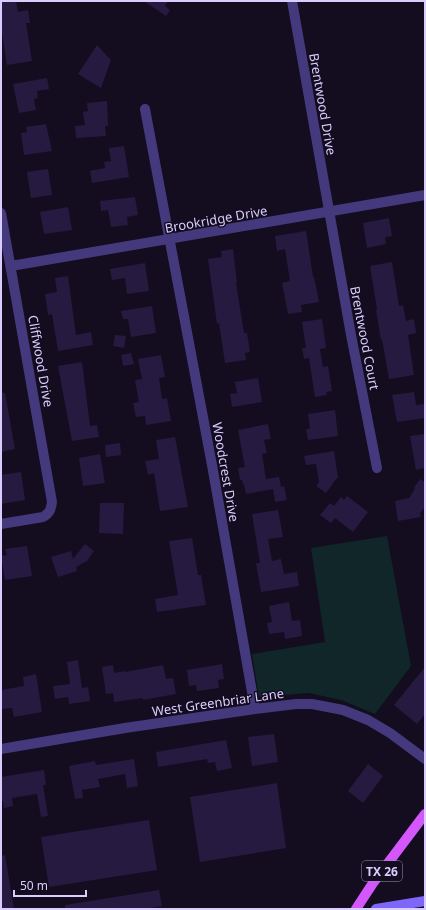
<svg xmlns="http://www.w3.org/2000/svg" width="426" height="910" viewBox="0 0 426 910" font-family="'Noto Sans',sans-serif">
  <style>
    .green { fill: #102629 }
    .building { fill: #271a40 }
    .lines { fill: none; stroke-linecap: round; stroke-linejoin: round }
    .street { stroke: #45397d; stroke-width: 10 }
    .secondary { stroke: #7e66fb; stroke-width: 10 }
    .primary { stroke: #d457fb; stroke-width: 10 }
    .labels { text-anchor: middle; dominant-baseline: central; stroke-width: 3; stroke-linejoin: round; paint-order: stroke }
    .shield { fill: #130d1f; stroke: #9e93bb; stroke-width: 1 }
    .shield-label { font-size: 12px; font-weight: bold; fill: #d9cdfe }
    .street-label { font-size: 13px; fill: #d9cdfe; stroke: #130d1f }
  </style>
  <rect width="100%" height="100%" fill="#130d1f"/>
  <!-- green -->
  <path class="green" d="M387,536L411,666L375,714L341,700L309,693L259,697L252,654L325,642L311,548Z"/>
  <!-- building -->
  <path class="building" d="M1,1H16L18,12L28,10L30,23H26L32,61L7,65L1,26Z
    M144,1H168L165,6L170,10L166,16Z
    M97,45L111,60L101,88L78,74Z
    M47,78L49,89L37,91L38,98L34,99L36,110L19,113L13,84Z
    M107,101L108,126H105L106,136L76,138L75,126L85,125L83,112L88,111L87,103Z
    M46,124L52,151L24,155L21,133L27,132L26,127Z
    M124,146L129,177L92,183L90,171L105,168L104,162L111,161L109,148Z
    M48,169L52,195L31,198L27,172Z
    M135,197L138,215L127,217L128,225L111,227L108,210L101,211L100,201Z
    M68,207L72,230L44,234L40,212Z
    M389,218L392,236L385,237L386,244L367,248L363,223Z
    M306,231L313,277H314L319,302L301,305L302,312L288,314L282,283L290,281L285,249L277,251L275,236Z
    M233,249L237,283H236L244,333H247L250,352L245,353L246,360L225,363L219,323L217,324L208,259L222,257L221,251Z
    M392,262L399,306L403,305L406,321L414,319L416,333L408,335L414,375L389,379L382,339L381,340L376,310L377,309L370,266Z
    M145,263L149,291L127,294L125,278L112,280L110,269Z
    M68,276L76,335L91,332L93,345L58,351L52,314L48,315L45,294L57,292L55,278Z
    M152,306L156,333L131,337L128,319H123L121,311Z
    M322,319L326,348L320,349L323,367L328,366L332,391L326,392L327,395L315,397L309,358L304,359L302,348H306L302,322Z
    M115,335L126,336L124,348L113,346Z
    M131,353L134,364L123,366L121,355Z
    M161,355L165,377L159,378L162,399L167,398L171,421L146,425L145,416L136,417L133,403L139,402L135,380L142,379L138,359Z
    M82,362L90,426L97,425L99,437L72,441L58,366Z
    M258,378L262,402L232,407L230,394L237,393L235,382Z
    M414,392L416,405L425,404V418L397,422L392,395Z
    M1,393H5L15,449L1,452Z
    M335,410L338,436L308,440L306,429H310L308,414Z
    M268,424L271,439L264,440L267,453L262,454L266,479L279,477L281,487L284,486L287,500L275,502L273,489L246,494L244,484L243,485L242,480H240L238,468L245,467L238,430Z
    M425,434V468L416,470L410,436Z
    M175,437L188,507L160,511L154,473L148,475L145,461L159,459L156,440Z
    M120,443L121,455L106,457L105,445Z
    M334,451L338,478L336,479L326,493L316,486L319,482L316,464L306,465L304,456Z
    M100,454L105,483L83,486L79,458Z
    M21,472L25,500L1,504V475Z
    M420,479L425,482V507L420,513L421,517L398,521L395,501L409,498L415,489L414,488Z
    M347,496L368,512L353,532L335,518L331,523L320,515L330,503L334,506L341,497L344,500Z
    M100,503H124L123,534L99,533Z
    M278,510L283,537L268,539L272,561L281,559L284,574L297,572L299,586L261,592L256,563H260L252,514Z
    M192,538L198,575H201L206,605L157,612L155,599L178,595L169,541Z
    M85,544L94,551L87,561L76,567L77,571L58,577L51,557L71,551L73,559Z
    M27,546L32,576L5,580L1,556L7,555L5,549Z
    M289,602L292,621L300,620L302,636L285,639L284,632L269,634L267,623L272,622L269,606Z
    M78,660L82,688L88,687L90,701L69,704L68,697L55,699L53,686L70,684L67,662Z
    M222,664L224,679L218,680L219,688L197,691L196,685L189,686L187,670Z
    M113,665L114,673L125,671V672L163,665L166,679L173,678L176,694L143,700V698L114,702L113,693L106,694L102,667Z
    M425,667V714L417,724L394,705Z
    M36,674L42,712L14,717L12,708L1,709V690L24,686L23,677Z
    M274,734L278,762L252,766L248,737Z
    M226,740L232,768L217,771L215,762L208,763L207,759L158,767L156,752Z
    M134,759L138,786L127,788L125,774L98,779L100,787L82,790L83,798L75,799L69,766L95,761L96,765Z
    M368,764L383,776L363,803L348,791Z
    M44,770L46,785H43L48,816L41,817L37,794L12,798L13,806L4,808L3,801H1V777Z
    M277,783L286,848L200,862L190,797Z
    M149,820L157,870L49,887L41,837Z
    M5,855L14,909H1V856Z
    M159,890L162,906L145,909H65V905Z"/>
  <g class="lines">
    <!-- street -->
    <path class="street" d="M292,1L351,335L377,468
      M145,109L212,465L255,709
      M1,213L52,502C51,509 50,513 43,517L1,524
      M11,266L425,195
      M1,749L125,728L255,709L296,704H312L343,710L368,720L390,733L425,759"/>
    <!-- secondary -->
    <path class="secondary" d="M376,909L425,901"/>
    <!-- primary -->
    <path class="primary" d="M356,909L373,883L425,814"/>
  </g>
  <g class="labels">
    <!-- shield labels -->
    <rect class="shield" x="362" y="861" width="40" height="20" rx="3"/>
    <g class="shield-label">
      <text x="382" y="871">TX 26</text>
    </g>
    <!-- street labels -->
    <g class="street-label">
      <text transform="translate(323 104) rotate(80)">Brentwood Drive</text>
      <text transform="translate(216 219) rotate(-10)">Brookridge Drive</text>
      <text transform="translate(365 338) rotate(79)">Brentwood Court</text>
      <text transform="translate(41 361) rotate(80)">Cliffwood Drive</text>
      <text transform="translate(226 472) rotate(80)">Woodcrest Drive</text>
      <text transform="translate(218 702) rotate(-8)">West Greenbriar Lane</text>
    </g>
  </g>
  <!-- border -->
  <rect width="426" height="910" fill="none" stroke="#d9cdfe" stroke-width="4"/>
  <!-- scale -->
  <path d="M14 890v6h72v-6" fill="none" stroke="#d9cdfe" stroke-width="2"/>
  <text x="20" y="890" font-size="12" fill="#d9cdfe" stroke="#130d1f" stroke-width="3" paint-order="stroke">50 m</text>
</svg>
